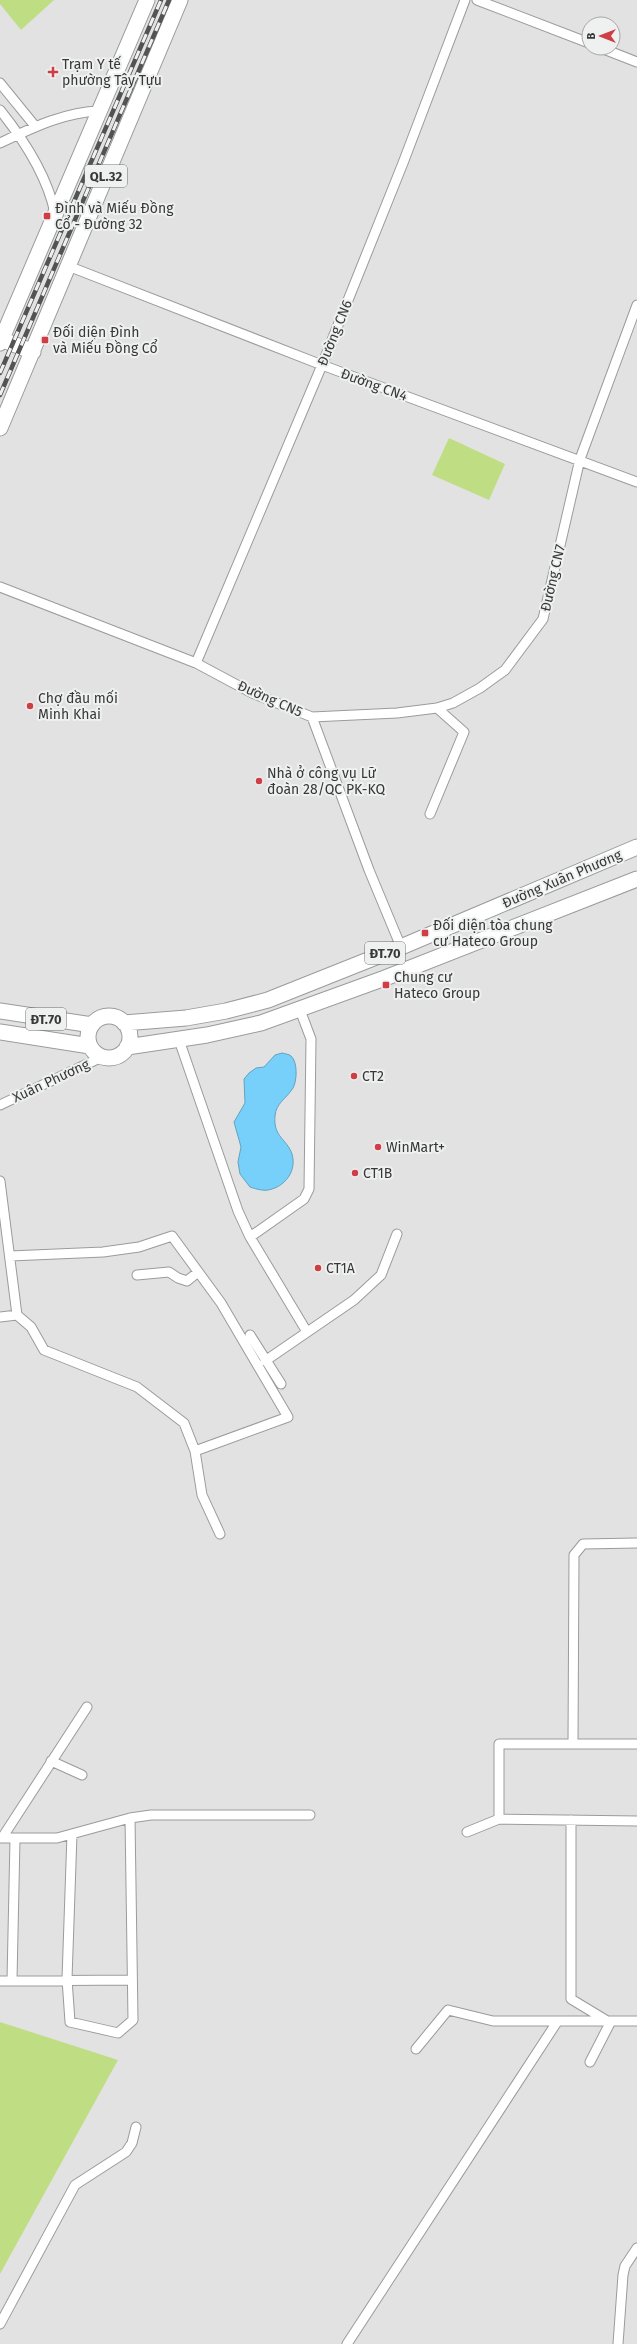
<svg xmlns="http://www.w3.org/2000/svg" width="637" height="2344" viewBox="0 0 637 2344" font-family="'Fira Sans',sans-serif">
  <style>
    .green { fill: #bfde84 }
    .water { fill: #76d0f9; stroke: #63a2bf }
    .lines { fill: none; stroke-linecap: round; stroke-linejoin: round }
    .minor-casing { stroke: #9a9b9c; stroke-width: 11 }
    .primary-casing { stroke: #9a9b9c; stroke-width: 17 }
    .trunk-casing { stroke: #9a9b9c; stroke-width: 17 }
    .minor { stroke: #fff; stroke-width: 9 }
    .primary { stroke: #fff; stroke-width: 15 }
    .trunk { stroke: #fff; stroke-width: 15 }
    .rail-casing { stroke: #535353; stroke-width: 4.5 }
    .rail { stroke: #eff0f0; stroke-width: 3; stroke-dasharray: 9; stroke-linecap: butt }
    .poi-dot { fill: #ce3e44; stroke: #eff0f0; stroke-width: 1.5 }
    .labels { text-anchor: middle; dominant-baseline: central; stroke-width: 4; stroke-linejoin: round; paint-order: stroke }
    .shield { fill: #eff0f0; stroke: #6f6f6f; stroke-width: 1 }
    .shield-label { font-size: 13px; font-weight: bold; fill: #383838 }
    .poi-label { font-size: 14px; fill: #383838; stroke: #eff0f0; text-anchor: start }
    .street-label { font-size: 14px; fill: #383838; stroke: #eff0f0 }
  </style>
  <rect width="100%" height="100%" fill="#e2e2e3"/>
  <!-- green -->
  <path class="green" d="M0,0H54L21,30L0,4Z
    M449,438L505,464L489,500L432,475Z
    M0,2022L118,2060L0,2274Z"/>
  <!-- water -->
  <path class="water" d="M282,1053C285,1054 289,1054 291,1056C298,1062 297,1081 293,1088C286,1099 276,1103 275,1116C273,1137 287,1139 292,1154C297,1171 285,1187 268,1190C263,1191 256,1189 250,1187L240,1174L238,1162L241,1147L234,1122L245,1103L244,1079L249,1073L256,1068L264,1067L275,1055Z"/>
  <g class="lines">
    <!-- minor casing -->
    <g class="minor-casing">
      <path id="minor" d="M477,0L589,43
        M601,48L637,62
        M0,83L35,126
        M0,110C24,140 47,175 55,213
        M0,143C32,128 64,112 100,111
        M68,266L322,365L637,482
        M0,587L196,663L252,693L312,717L397,713L437,708L453,703L480,688L505,670L543,619L580,459L637,305
        M196,663L322,365L403,163L465,0
        M312,717L369,870L401,947
        M430,814L464,732L437,708
        M179,1040L238,1211L250,1237L307,1332
        M0,1105L102,1057
        M0,1181L17,1315
        M250,1237L304,1199L309,1189L311,1039L300,1010
        M10,1256L103,1252L139,1247L172,1236L221,1303L288,1417L195,1451L184,1423L137,1387L44,1350L31,1327L17,1315
        M137,1275L169,1272L178,1278L187,1281L198,1272
        M0,1317L17,1315
        M250,1335L281,1384
        M265,1361L354,1300L381,1275L397,1234
        M195,1451L202,1495L220,1534
        M573,1742L574,1555L583,1544L637,1543
        M51,1761L82,1775
        M499,1819V1744H637
        M571,1820V1999L609,2022
        M467,1832L499,1819L637,1821
        M72,1834L67,1979L70,2022L118,2033L133,2020L130,1818
        M0,1838H57L130,1818L151,1815H310
        M2,1838L87,1707
        M12,1980L15,1839
        M0,1981L132,1980
        M416,2049L448,2010L493,2021H637
        M590,2062L610,2023
        M0,2324L75,2185L126,2152L132,2143L136,2127
        M347,2344L557,2022
        M618,2344L623,2275L625,2266L637,2248"/>
    </g>
    <!-- primary casing -->
    <g class="primary-casing">
      <path id="primary" d="M0,1011L92,1025
        M88 1037a21 21 0 1 1 42 0a21 21 0 1 1-42 0Z
        M124,1023L186,1018L226,1011L268,1000L401,947L637,847
        M0,1032L90,1046
        M127,1047L207,1035L261,1023L385,978L637,879"/>
    </g>
    <!-- trunk casing -->
    <g class="trunk-casing">
      <path id="trunk" d="M1,339L33,352
        M0,343L147,0
        M0,428L180,0"/>
    </g>
    <!-- minor -->
    <use href="#minor" class="minor"/>
    <!-- primary -->
    <use href="#primary" class="primary"/>
    <!-- trunk -->
    <use href="#trunk" class="trunk"/>
    <!-- rail casing -->
    <g class="rail-casing">
      <path id="rail" d="M0,373L161,0
        M0,395L169,0"/>
    </g>
    <!-- rail -->
    <use href="#rail" class="rail"/>
  </g>
  <!-- markers -->
  <g class="poi-dot">
    <path d="M51 66h4v4h4v4h-4v4h-4v-4h-4v-4h4z"/>
    <rect x="43" y="212" width="8" height="8" rx="2"/>
    <rect x="41" y="336" width="8" height="8" rx="2"/>
    <circle cx="30" cy="706" r="4"/>
    <circle cx="259" cy="781" r="4"/>
    <rect x="421" y="929" width="8" height="8" rx="2"/>
    <rect x="382" y="981" width="8" height="8" rx="2"/>
    <circle cx="354" cy="1076" r="4"/>
    <circle cx="378" cy="1147" r="4"/>
    <circle cx="355" cy="1173" r="4"/>
    <circle cx="318" cy="1268" r="4"/>
  </g>
  <g class="labels">
    <!-- shield labels -->
    <g class="shield">
      <rect x="85" y="165" width="42" height="22" rx="3"/>
      <rect x="365" y="942" width="40" height="22" rx="3"/>
      <rect x="26" y="1008" width="40" height="22" rx="3"/>
    </g>
    <g class="shield-label">
      <text x="106" y="176">QL.32</text>
      <text x="385" y="953">ĐT.70</text>
      <text x="46" y="1019">ĐT.70</text>
    </g>
    <!-- poi labels -->
    <g class="poi-label">
      <text x="62" y="64">Trạm Y tế<tspan x="62" dy="16">phường Tây Tựu</tspan></text>
      <text x="55" y="208">Đình và Miếu Đồng<tspan x="55" dy="16">Cổ - Đường 32</tspan></text>
      <text x="53" y="332">Đối diện Đình<tspan x="53" dy="16">và Miếu Đồng Cổ</tspan></text>
      <text x="38" y="698">Chợ đầu mối<tspan x="38" dy="16">Minh Khai</tspan></text>
      <text x="267" y="773">Nhà ở công vụ Lữ<tspan x="267" dy="16">đoàn 28/QC PK-KQ</tspan></text>
      <text x="433" y="925">Đối diện tòa chung<tspan x="433" dy="16">cư Hateco Group</tspan></text>
      <text x="394" y="977">Chung cư<tspan x="394" dy="16">Hateco Group</tspan></text>
      <text x="362" y="1076">CT2</text>
      <text x="386" y="1147">WinMart+</text>
      <text x="363" y="1173">CT1B</text>
      <text x="326" y="1268">CT1A</text>
    </g>
    <!-- street labels -->
    <g class="street-label">
      <text transform="translate(335 333) rotate(-68)">Đường CN6</text>
      <text transform="translate(374 385) rotate(20)">Đường CN4</text>
      <text transform="translate(553 578) rotate(-77)">Đường CN7</text>
      <text transform="translate(270 699) rotate(24)">Đường CN5</text>
      <text transform="translate(562 879) rotate(-23)">Đường Xuân Phương</text>
      <text transform="translate(51 1081) rotate(-25)">Xuân Phương</text>
    </g>
  </g>
  <!-- north arrow -->
  <g transform="translate(601 36) rotate(270)"><circle r="19" fill="#eff0f0" stroke="#a6a6a6"/>
  <path d="M0-3L7 15L0 10L-7 15Z" fill="#ce3e44"/>
  <text y="-6" font-size="11" font-weight="bold" text-anchor="middle" fill="#383838">B</text>
  </g>
</svg>
